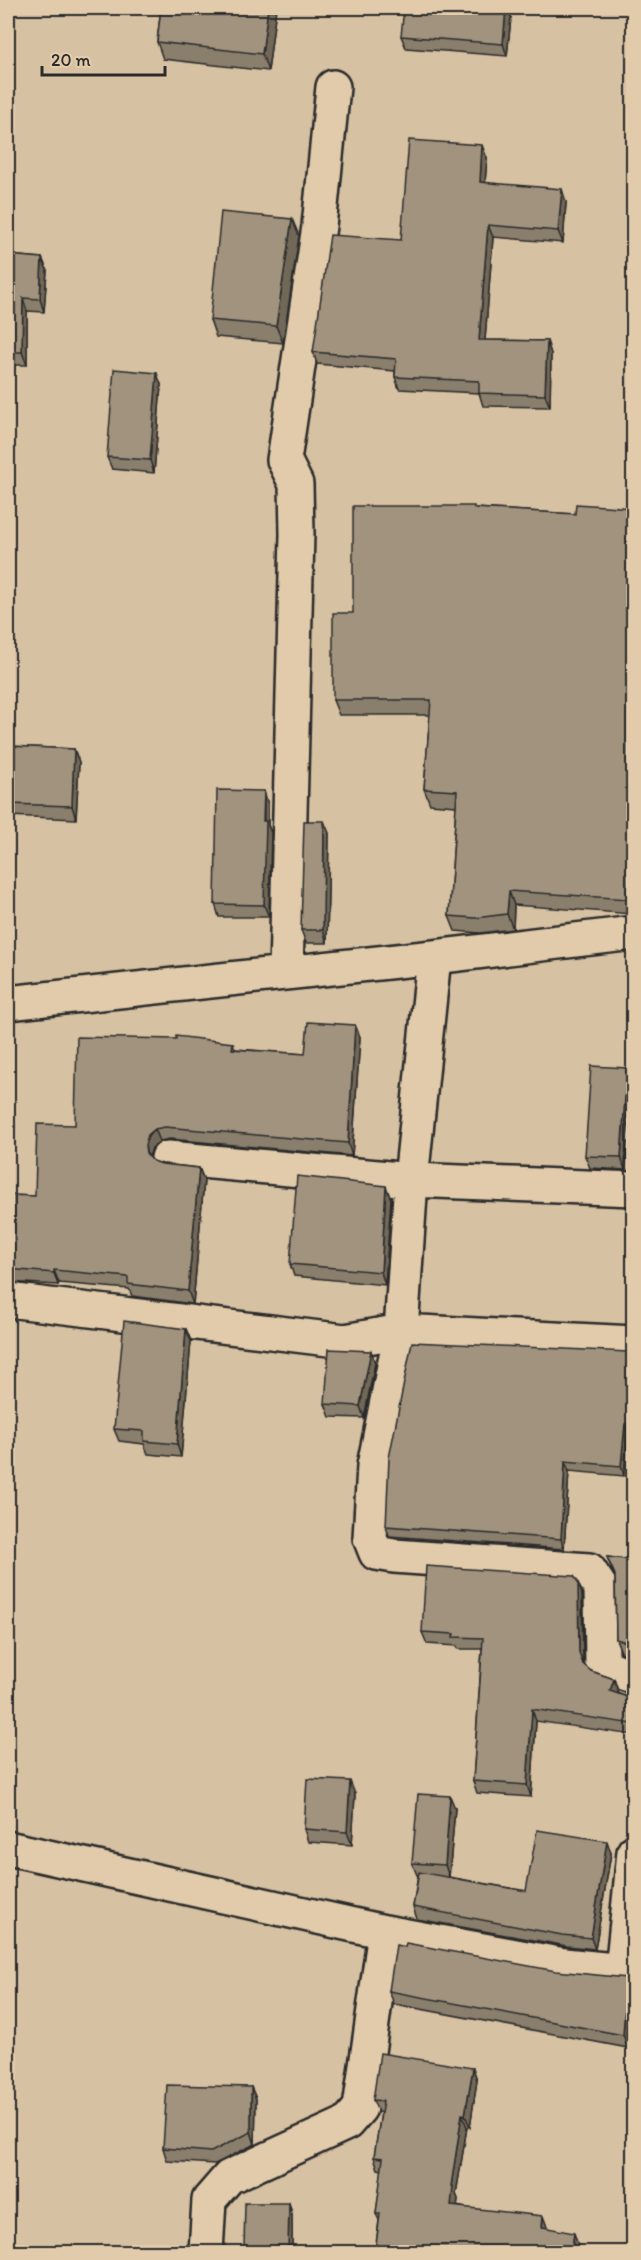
<svg xmlns="http://www.w3.org/2000/svg" width="641" height="2260" viewBox="0 0 641 2260" font-family="Itim,sans-serif">
  <style>
    .lines { fill: none; stroke-linecap: round; stroke-linejoin: round }
    .minor-casing { stroke: #2b2b2b; stroke-width: 38 }
    .minor { stroke: #e1cbaa; stroke-width: 33 }
    .wall { fill: #8a7e6c; stroke: #2b2b2b; stroke-width: 1.5 }
    .shaded-wall { fill: #716758; stroke: #2b2b2b; stroke-width: 1.5 }
    .building { fill: #a1937e; stroke: #2b2b2b; stroke-width: 1.5 }
  </style>
  <rect width="100%" height="100%" fill="#d6c1a2"/>
  <filter id="ink" filterUnits="userSpaceOnUse"><feTurbulence type="fractalNoise" baseFrequency=".0167" numOctaves="2"/><feDisplacementMap in="SourceGraphic" scale="12" xChannelSelector="R" yChannelSelector="G"/><feConvolveMatrix kernelMatrix="1 2 1 2 8 2 1 2 1" color-interpolation-filters="sRGB"/></filter>
  <g filter="url(#ink)">
    <g class="lines">
      <!-- minor casing -->
      <g class="minor-casing">
        <path id="minor" d="M434,957L411,1180L401,1331L374,1466L370,1538L376,1553L394,1556L589,1570L601,1588L602,1665L634,1677
          M286,973L297,534L296,484L284,460L319,226L333,87
          M8,1003L434,957L634,933
          M168,1158L411,1180L634,1189
          M8,1300L345,1341L401,1331L634,1343
          M8,1848L385,1932L564,1965L634,1972
          M622,1971L634,1852
          M206,2252L209,2200L229,2177L347,2123L360,2108L385,1932"/>
      </g>
      <!-- minor -->
      <use href="#minor" class="minor"/>
    </g>
    <!-- wall -->
    <path class="wall" d="M161,8H276L268,71L163,59L157,42Z
      M512,8L507,56L406,48L401,36Z
      M487,158L485,182L566,202L563,243L493,237L485,340L547,341L551,354L550,407L483,406L479,393L399,389L395,377V371L317,364L313,352L401,240Z
      M292,219L299,236L283,343L216,337L210,320Z
      M8,255L42,258L47,270L44,312L27,311V365H8Z
      M161,385L154,473L112,469L107,457Z
      M475,508L575,514L633,508V914L514,905L513,929L480,933L455,931L449,916L456,806L430,804L424,789L430,715H339L333,700Z
      M8,746L74,749L79,762L76,819L8,816Z
      M268,804V825L271,833L269,917H219L215,904Z
      M329,833L327,943H306L301,930Z
      M355,1025L360,1037L352,1156L170,1139L160,1141L152,1148L149,1157L153,1161L162,1164L199,1168L204,1180L193,1304L132,1296L129,1289L59,1283L58,1285L8,1282V1195L35,1196L75,1125L233,1043L235,1049L305,1054Z
      M627,1068L631,1081L625,1170L590,1168L585,1156Z
      M391,1199L385,1285L294,1276L290,1264Z
      M186,1329L191,1341L181,1457L148,1454L144,1444L119,1441L114,1429Z
      M371,1351L375,1363L364,1418L330,1417L325,1404Z
      M633,1351V1434H628L624,1476L569,1471L564,1549L389,1536L386,1526L629,1352Z
      M607,1557L633,1560V1656L621,1652L616,1639L615,1578Z
      M582,1594L583,1665L591,1671L614,1679L618,1691L617,1693L633,1699V1735L536,1721L531,1797L477,1793L473,1781L482,1649H458L457,1646L427,1644L422,1632Z
      M355,1794L352,1845L308,1842L304,1829Z
      M455,1808L449,1877L526,1891L611,1853L595,1949L567,1946L417,1919L413,1907L418,1875H417L412,1863Z
      M405,1947L632,1991L628,2048L394,2004L389,1991Z
      M473,2068L477,2080L470,2127H467L456,2194L458,2199L457,2206L548,2228L578,2245L577,2253H375L379,2220L376,2214L382,2170L378,2169L374,2157L381,2113L378,2112L373,2100Z
      M251,2087L256,2099L255,2144L215,2164L167,2161L163,2148Z
      M289,2203L292,2214V2253H246L244,2247Z"/>
    <!-- shaded-wall -->
    <path class="shaded-wall" d="M268,8H276L268,71L262,54Z
      M506,8H512L507,56L503,44Z
      M482,145L487,158L484,194L480,182Z
      M562,189L566,202L563,243L558,231Z
      M292,219L299,236L283,343L276,326Z
      M488,225L493,237L484,352L479,340Z
      M42,258L47,270L44,312L40,299Z
      M23,298L27,311V365L22,352Z
      M547,341L551,354L550,407L545,395Z
      M157,373L161,385L154,473L150,460Z
      M74,749L79,762L76,819L72,806Z
      M264,791L268,804V825L271,833L269,917L264,905Z
      M324,821L329,833L327,943L323,930Z
      M630,867L633,877V914L628,899Z
      M509,891L514,905L513,929L507,914Z
      M355,1025L360,1037L352,1156L348,1143Z
      M627,1068L631,1081L625,1170L621,1157Z
      M155,1129L160,1141L152,1148L149,1157L146,1153L145,1145L148,1135Z
      M199,1168L204,1180L193,1304L188,1291Z
      M386,1186L391,1199L385,1285L381,1272Z
      M54,1270L59,1283L58,1285L54,1273Z
      M186,1329L191,1341L181,1457L177,1444Z
      M371,1351L375,1363L364,1418L360,1406Z
      M625,1424L628,1434L624,1476L621,1466Z
      M565,1461L569,1471L564,1549L561,1539Z
      M578,1582L582,1594L583,1665L579,1653Z
      M614,1679L618,1691L614,1702L610,1691Z
      M532,1709L536,1721L531,1797L527,1785Z
      M350,1781L355,1794L352,1845L347,1832Z
      M450,1796L455,1808L449,1877L445,1865Z
      M607,1841L611,1853L595,1949L591,1938Z
      M627,1978L632,1991L628,2048L623,2035Z
      M473,2068L477,2080L470,2127L465,2115Z
      M251,2087L256,2099L255,2144L251,2132Z
      M462,2114L467,2127L456,2194L458,2199L456,2218L451,2206V2186Z
      M289,2203L292,2214V2253H288Z
      M543,2216L548,2229L542,2227Z
      M574,2233L578,2245L577,2253H571Z"/>
    <!-- building -->
    <path class="building" d="M161,8H268L262,54L157,42Z
      M404,8H506L503,44L401,36Z
      M409,140L482,145L480,182L562,189L558,231L488,225L479,340L547,341L545,395L479,393V381L395,377L396,359L313,352L330,235L401,240Z
      M221,212L292,219L276,326L210,320Z
      M8,255L42,258L40,299L23,298L22,352H8Z
      M114,369L157,373L150,460L107,457Z
      M576,504L633,508V868L630,867L628,899L509,891L507,914L475,918L449,916L457,791L424,789L431,700H333V613H353V506H474V508L575,514Z
      M8,746L74,749L72,806L8,804Z
      M217,790L264,791L263,821H266L264,905L215,904Z
      M304,821H324L323,930H301Z
      M308,1022L355,1025L348,1143L165,1127L155,1129L148,1135L145,1145L146,1153L153,1161L162,1164L199,1168L188,1291L128,1284V1277L54,1270V1273L8,1269V1195L35,1196L37,1124L75,1125L77,1037L176,1039V1036L233,1043L232,1049L305,1054Z
      M591,1066L627,1068L621,1157L585,1156Z
      M297,1176L386,1186L381,1272L290,1264Z
      M124,1321L186,1329L177,1444L144,1441V1431L114,1429Z
      M412,1342L629,1352L633,1351V1424H625L621,1466L565,1461L561,1539L386,1526L389,1458Z
      M329,1349L371,1351L360,1406L325,1404Z
      M607,1557L633,1560V1644L616,1639L615,1575Z
      M426,1566L574,1576L578,1582L579,1653L583,1664L591,1671L614,1679L610,1691L633,1699V1724L532,1709L527,1785L473,1781L483,1638L453,1637L454,1634L422,1632Z
      M307,1779L350,1781L347,1832L304,1829Z
      M418,1794L450,1796L445,1865L412,1863Z
      M537,1830L607,1841L591,1938L562,1935L413,1907L419,1872L526,1891Z
      M406,1943L556,1971L627,1978L623,2035L389,1991L396,1945L405,1947Z
      M380,2053L473,2068L465,2115L462,2114L451,2186H453L451,2206L543,2216L542,2227L574,2233L571,2253H375L380,2214H376L383,2158L374,2157L383,2101L373,2100Z
      M167,2085L251,2087V2132L211,2152L163,2148Z
      M245,2203H289L288,2253H250V2247H244Z"/>
  </g>
  <!-- margin -->
  <rect width="641" height="2260" fill="none" stroke="#e1cbaa" stroke-width="30"/>
  <rect x="15" y="15" width="611" height="2230" fill="none" stroke="#2b2b2b" stroke-width="2" filter="url(#ink)"/>
  <!-- scale -->
  <path d="M42 66v9h123v-9" fill="none" stroke="#2b2b2b" stroke-width="3"/>
  <text x="51" y="66" font-size="18" fill="#2b2b2b" stroke="#e1cbaa" stroke-width="4.5" paint-order="stroke">20 m</text>
</svg>
